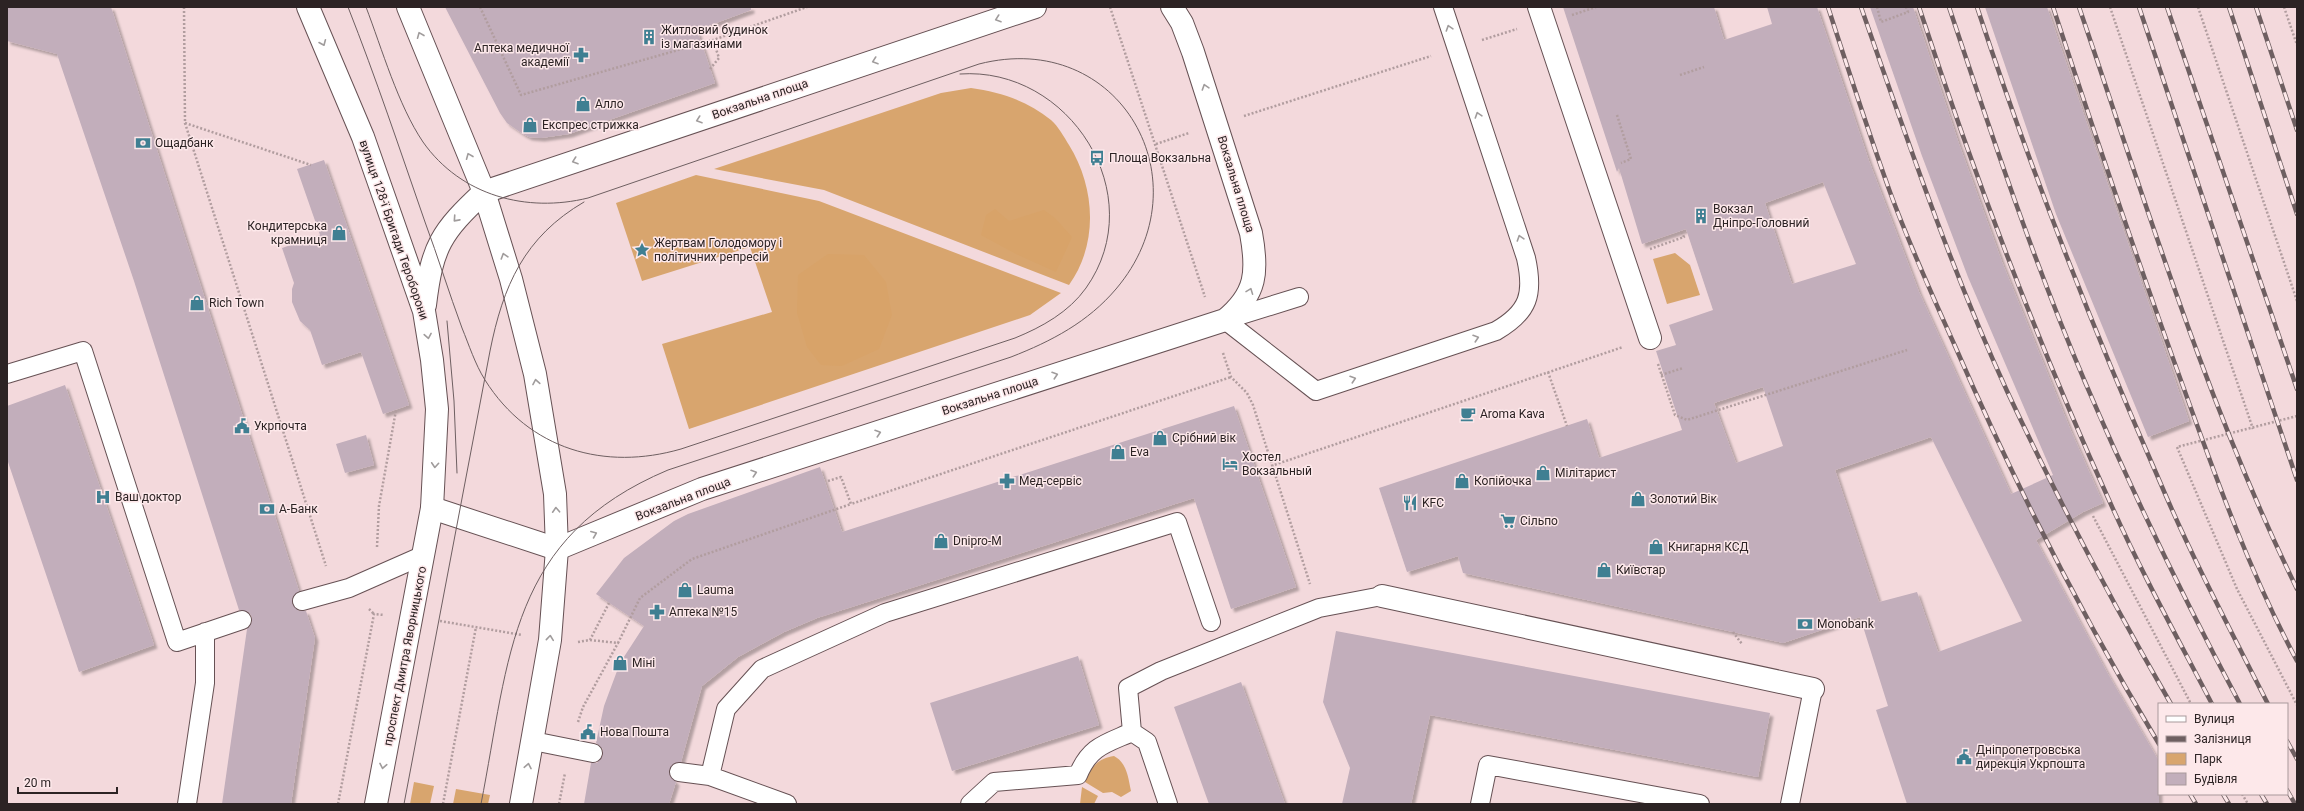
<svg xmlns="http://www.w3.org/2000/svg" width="2304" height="811" viewBox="0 0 2304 811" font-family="Roboto,sans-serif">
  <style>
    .green { fill: #d8a56e }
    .forest { fill: #d8a369 }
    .building { fill: #c2aebb; fill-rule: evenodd; filter: url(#shadow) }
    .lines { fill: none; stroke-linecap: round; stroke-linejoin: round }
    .lane-casing { stroke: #665154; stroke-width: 20 }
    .street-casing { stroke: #665154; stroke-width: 24 }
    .secondary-casing { stroke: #665154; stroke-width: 24 }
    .primary-casing { stroke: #665154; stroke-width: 24 }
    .path { stroke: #b19d9f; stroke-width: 2.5; stroke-dasharray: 2 2; stroke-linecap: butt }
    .lane { stroke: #fff; stroke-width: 18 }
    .street { stroke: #fff; stroke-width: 22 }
    .secondary { stroke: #fff; stroke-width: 22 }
    .primary { stroke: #fff; stroke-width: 22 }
    .tram { stroke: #6e5f61; stroke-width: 1 }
    .rail-casing { stroke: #6e5f61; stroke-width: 4.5 }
    .rail { stroke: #fde8ea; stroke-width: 3; stroke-dasharray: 9; stroke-linecap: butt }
    .oneway { stroke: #a09c9c }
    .labels { text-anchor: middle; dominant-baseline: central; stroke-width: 3; stroke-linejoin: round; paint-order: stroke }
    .poi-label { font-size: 12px; fill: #2c2324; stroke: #fde8ea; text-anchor: start }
    .street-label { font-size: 12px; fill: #2c2324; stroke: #fde8ea }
  </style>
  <defs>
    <filter id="shadow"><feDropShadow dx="3.5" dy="3.5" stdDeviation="1" flood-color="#0004"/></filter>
  </defs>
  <rect width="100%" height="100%" fill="#f3d9dc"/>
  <!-- green -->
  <path class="green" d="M971,88C1001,92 1027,101 1051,120C1058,126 1064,137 1069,145C1095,187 1099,243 1069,285L824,190L714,169L941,93Z
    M696,175L819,201L1061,293L1030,315L689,429L662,344L772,312L750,247L642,281L616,203Z
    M1675,253L1690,265L1700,295L1667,304L1653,259Z
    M1114,756C1127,763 1128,777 1131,791L1121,797L1112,792L1103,793L1085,782C1091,767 1097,759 1114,756Z
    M414,782L434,786L430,804H410Z
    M1082,787L1098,796L1094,804H1080Z
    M456,789L490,795L488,804H453Z"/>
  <!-- forest -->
  <path class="forest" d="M995,209L1009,221L1044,210L1055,218L1072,237L1056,272L1016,254L981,235L986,215Z
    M828,254L864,255L886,282L892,315L879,349L842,366L821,365L807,347L797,313L798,275Z"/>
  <!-- building -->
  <path class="building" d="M7,7H111L299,591L292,598V604L299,611H306L315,638L291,804H222L247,629L252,622V617L249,612L239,610L134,281L57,54L7,41Z
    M445,7H751V10L697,30L715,83L569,134L541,138L529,137L523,134L507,123L500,113Z
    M1563,7H1714L1724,40L1772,24L1767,7H1817L1869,161L1919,292L2011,494L2053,475L1968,277L1922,156L1870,7H1913L1959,144L2002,262L2071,431L2103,503L2083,512L2036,540L2108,674L2159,761V804H1907L1876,710L1888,706L1860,617L1783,643L1463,573L1458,556L1407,572L1379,488L1587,419L1599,458L1682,430L1656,351L1676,345L1669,325L1713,310L1686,229L1642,244L1619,168L1617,172ZM1823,182L1856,264L1792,284L1765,203ZM1763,387L1783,446L1736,463L1714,403ZM1931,437L2022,621L1938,652L1917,592L1879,602L1835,470Z
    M1985,7H2047L2189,421L2148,437L2056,214Z
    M324,160L409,405L383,414L361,352L322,365L310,330L300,321L292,302V289L294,283L282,248L320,235L297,169Z
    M65,385L154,645L79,672L7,459V406Z
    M1234,406L1296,587L1231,609L1194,498L817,618L784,632L738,657L702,686L681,762L675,763L669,770L670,776L676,782L669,804H584L591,763H597L603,755V749L596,743L604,706L620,663L644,626L596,594L624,558L674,521L688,514L820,467L842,532Z
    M366,435L374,465L345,473L336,444Z
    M1336,631L1770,713L1758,777L1430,715L1411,804H1342L1350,768L1323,702Z
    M1078,656L1099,725L952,771L930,703Z
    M1241,682L1285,804H1209L1174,707Z"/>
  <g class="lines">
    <!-- lane casing -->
    <g class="lane-casing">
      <path id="lane" d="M1225,320L1316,391L1496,331C1529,312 1534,294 1526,258L1443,7
        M1225,320L1299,297
        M7,374L83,351L177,642L242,620
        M302,601L349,588L424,555
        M1132,732L1128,688L1161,671L1319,608L1382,596
        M533,741L593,753
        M679,772L710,776L787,804
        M710,776L726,709L762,669L885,613L1177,522L1211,622
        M187,804L205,683V632
        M970,804L994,782L1078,775C1090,746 1105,744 1132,732L1147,742L1168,804
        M1480,804L1488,765L1700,804
        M1790,804L1813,689"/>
    </g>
    <!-- street casing -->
    <g class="street-casing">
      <path id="street" d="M1539,7L1650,338
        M1382,596L1813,689"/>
    </g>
    <!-- secondary casing -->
    <g class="secondary-casing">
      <path id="secondary" d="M484,192L1035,7
        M432,508L557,549L702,489L1225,320C1257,294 1258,271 1251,233L1193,52L1182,23L1172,7"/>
    </g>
    <!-- primary casing -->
    <g class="primary-casing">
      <path id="primary" d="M308,7L363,137L424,311L432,360L437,409L432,508L376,804
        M408,7L484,192L511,279L535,374L555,494L557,549L550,640L521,804
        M425,305C432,246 441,232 484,192"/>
    </g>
    <!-- path -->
    <path class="path" d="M184,7L185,123L326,566
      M459,7V8
      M480,7L521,95L713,40
      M1110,7L1205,297
      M1877,7L1881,22L1908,12L1906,7
      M2110,7L2253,429
      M2198,7L2297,301
      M2284,7L2297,45
      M1572,15L1596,7
      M1482,40L1517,29
      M710,69L719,58L713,40L807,7
      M1680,75L1704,67
      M1617,115L1631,159L1621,163
      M1244,116L1431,56
      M185,123L311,165
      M1156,144L1189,133
      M1650,249L1684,237L1681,231
      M1223,353L1231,377L1247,393L1253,405L1310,584
      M1658,364L1675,415L1687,420L1907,350
      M1548,372L1567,426
      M1661,375L1683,368
      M2297,416L2177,447L2237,589L2297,705
      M1271,466L1623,347
      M828,481L841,477L851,504L1231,377
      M2093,516L2191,704
      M377,547L379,506L396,410
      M369,609L374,614
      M440,621L522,635
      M1733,632L1742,644
      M590,640L618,643L640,598L692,559L851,504
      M578,642L590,640L609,603
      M578,722L583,707L618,643
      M2242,794L2248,804
      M338,804L374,614L384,615
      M443,804L476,627
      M559,804L565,773"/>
    <!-- lane -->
    <use href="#lane" class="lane"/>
    <!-- street -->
    <use href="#street" class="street"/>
    <!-- secondary -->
    <use href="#secondary" class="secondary"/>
    <!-- primary -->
    <use href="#primary" class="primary"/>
    <!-- tram -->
    <path class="tram" d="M348,7C376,78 400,150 425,222C438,257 449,293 462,328C469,345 475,364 485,380C529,450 605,471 681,449L1015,338C1042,327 1069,312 1086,288C1152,195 1069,66 960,74
      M366,7C382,49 398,105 423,142C461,196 527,213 588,198L979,64C1120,28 1207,182 1116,289C1088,322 1052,341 1011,357L668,470C509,537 510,656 481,804
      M447,321L454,401L457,473
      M404,804L490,351C503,286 524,237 584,202"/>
    <!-- rail casing -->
    <g class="rail-casing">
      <path id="rail" d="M1828,7C1848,69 1868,131 1890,192C1909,244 1932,295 1955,346C2014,482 2082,616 2159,744
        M1861,7C1906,136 1950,267 2007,391C2057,498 2112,602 2171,704
        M1919,7C1974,175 2036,339 2109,500C2140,570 2177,637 2212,704
        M1949,7C1991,133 2033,260 2085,382C2132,492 2184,599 2240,704
        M1977,7C2030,168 2092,327 2160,482C2192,558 2231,631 2268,704
        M2053,7C2095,135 2138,262 2184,389C2217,481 2251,575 2297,661
        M2079,7C2146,203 2206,403 2297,589
        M2139,7L2297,480
        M2167,7L2297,389
        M2229,7L2297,214
        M2256,7L2297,130
        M2287,741L2297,759
        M2287,790L2295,804
        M2190,794L2196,804
        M2223,794L2229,804
        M2261,794L2267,804"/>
    </g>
    <!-- rail -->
    <use href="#rail" class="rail"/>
  </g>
  <!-- one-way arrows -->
  <defs><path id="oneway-chevron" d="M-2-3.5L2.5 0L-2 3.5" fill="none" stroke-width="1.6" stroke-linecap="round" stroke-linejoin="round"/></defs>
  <g class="oneway">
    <use href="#oneway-chevron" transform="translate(998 19) rotate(161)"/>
    <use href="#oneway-chevron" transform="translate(1449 28) rotate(-108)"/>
    <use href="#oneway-chevron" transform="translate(420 35) rotate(-112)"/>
    <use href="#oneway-chevron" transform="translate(323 43) rotate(67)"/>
    <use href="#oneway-chevron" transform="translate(875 61) rotate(161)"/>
    <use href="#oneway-chevron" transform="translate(1205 87) rotate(-108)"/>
    <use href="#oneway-chevron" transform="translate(1478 115) rotate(-108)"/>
    <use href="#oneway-chevron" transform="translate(699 120) rotate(161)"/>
    <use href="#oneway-chevron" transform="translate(469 156) rotate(-112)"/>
    <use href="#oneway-chevron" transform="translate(575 161) rotate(161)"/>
    <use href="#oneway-chevron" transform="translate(456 219) rotate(132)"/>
    <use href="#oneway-chevron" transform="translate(1520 238) rotate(-108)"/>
    <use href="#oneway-chevron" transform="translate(504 256) rotate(-107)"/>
    <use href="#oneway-chevron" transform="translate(1250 291) rotate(-69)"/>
    <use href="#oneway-chevron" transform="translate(428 336) rotate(80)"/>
    <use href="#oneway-chevron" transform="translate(1476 338) rotate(-18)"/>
    <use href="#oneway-chevron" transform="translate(1055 375) rotate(-18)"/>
    <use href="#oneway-chevron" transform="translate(1353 379) rotate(-18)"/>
    <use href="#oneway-chevron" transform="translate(536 382) rotate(-100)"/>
    <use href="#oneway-chevron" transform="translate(878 433) rotate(-18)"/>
    <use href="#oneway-chevron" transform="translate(435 465) rotate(94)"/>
    <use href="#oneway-chevron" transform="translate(754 473) rotate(-18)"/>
    <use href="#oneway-chevron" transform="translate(556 510) rotate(-93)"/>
    <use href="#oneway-chevron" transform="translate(594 534) rotate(-22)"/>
    <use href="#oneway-chevron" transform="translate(550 638) rotate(-84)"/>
    <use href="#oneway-chevron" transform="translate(383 766) rotate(101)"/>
    <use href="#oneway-chevron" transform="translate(528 766) rotate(-79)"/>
  </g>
  <!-- icons -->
  <defs>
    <g id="building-bare" transform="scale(1.2)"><path d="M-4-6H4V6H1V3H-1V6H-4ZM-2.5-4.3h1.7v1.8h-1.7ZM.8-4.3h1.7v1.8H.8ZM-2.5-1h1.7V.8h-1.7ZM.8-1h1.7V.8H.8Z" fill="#3f7f92" stroke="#fde8ea" stroke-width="2.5" paint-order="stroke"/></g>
    <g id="pharmacy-bare" transform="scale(1.2)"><path d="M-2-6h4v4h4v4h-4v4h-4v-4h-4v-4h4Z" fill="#3f7f92" stroke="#fde8ea" stroke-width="2.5" paint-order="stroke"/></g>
    <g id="shop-bare" transform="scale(1.2)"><path d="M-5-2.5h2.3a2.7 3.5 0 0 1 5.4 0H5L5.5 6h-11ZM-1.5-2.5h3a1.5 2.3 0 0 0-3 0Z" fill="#3f7f92" stroke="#fde8ea" stroke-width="2.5" paint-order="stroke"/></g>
    <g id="bank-bare" transform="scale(1.2)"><path d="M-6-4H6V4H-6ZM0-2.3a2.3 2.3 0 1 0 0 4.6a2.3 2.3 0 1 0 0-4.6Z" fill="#3f7f92" stroke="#fde8ea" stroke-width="2.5" paint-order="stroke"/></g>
    <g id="bus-bare" transform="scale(1.2)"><path d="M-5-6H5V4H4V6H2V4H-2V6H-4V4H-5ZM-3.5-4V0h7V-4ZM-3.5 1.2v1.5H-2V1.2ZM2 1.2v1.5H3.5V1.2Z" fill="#3f7f92" stroke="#fde8ea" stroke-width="2.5" paint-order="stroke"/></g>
    <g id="sight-bare" transform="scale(1.2)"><path d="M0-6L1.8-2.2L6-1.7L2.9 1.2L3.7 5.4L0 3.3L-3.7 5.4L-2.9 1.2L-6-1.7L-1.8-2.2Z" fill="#3f7f92" stroke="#fde8ea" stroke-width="2.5" paint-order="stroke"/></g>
    <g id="cafe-bare" transform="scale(1.2)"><path d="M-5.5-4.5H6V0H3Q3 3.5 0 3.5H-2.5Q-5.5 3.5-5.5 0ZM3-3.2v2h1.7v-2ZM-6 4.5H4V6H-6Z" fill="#3f7f92" stroke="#fde8ea" stroke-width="2.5" paint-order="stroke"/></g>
    <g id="civic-bare" transform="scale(1.2)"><path d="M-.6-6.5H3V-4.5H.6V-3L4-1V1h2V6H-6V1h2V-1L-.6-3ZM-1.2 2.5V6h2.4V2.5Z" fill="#3f7f92" stroke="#fde8ea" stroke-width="2.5" paint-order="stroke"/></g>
    <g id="hotel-bare" transform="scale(1.2)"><path d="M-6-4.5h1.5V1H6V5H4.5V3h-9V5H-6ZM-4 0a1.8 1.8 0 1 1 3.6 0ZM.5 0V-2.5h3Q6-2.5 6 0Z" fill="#3f7f92" stroke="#fde8ea" stroke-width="2.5" paint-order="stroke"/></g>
    <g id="hospital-bare" transform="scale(1.2)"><path d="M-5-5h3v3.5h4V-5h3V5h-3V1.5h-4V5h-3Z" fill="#3f7f92" stroke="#fde8ea" stroke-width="2.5" paint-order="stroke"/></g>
    <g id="restaurant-bare" transform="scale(1.2)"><path d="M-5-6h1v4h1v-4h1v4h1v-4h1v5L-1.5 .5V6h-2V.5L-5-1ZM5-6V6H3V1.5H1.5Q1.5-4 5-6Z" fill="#3f7f92" stroke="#fde8ea" stroke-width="2.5" paint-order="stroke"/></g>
    <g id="supermarket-bare" transform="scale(1.2)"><path d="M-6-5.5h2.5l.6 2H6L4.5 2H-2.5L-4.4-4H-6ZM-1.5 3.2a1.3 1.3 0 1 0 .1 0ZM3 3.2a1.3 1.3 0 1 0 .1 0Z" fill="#3f7f92" stroke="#fde8ea" stroke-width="2.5" paint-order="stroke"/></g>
  </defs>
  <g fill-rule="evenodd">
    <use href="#building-bare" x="649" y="37"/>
    <use href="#pharmacy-bare" x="581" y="55"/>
    <use href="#shop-bare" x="583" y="104"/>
    <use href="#shop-bare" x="530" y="125"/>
    <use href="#bank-bare" x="143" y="143"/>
    <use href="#bus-bare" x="1097" y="158"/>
    <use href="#building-bare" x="1701" y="216"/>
    <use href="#shop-bare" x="339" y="233"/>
    <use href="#sight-bare" x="642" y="250"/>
    <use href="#shop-bare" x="197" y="303"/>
    <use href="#cafe-bare" x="1468" y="414"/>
    <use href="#civic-bare" x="242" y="426"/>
    <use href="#shop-bare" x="1160" y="438"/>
    <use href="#shop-bare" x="1118" y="452"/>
    <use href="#hotel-bare" x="1230" y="464"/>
    <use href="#shop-bare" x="1543" y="473"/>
    <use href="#pharmacy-bare" x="1007" y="481"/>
    <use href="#shop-bare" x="1462" y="481"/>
    <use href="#hospital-bare" x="103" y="497"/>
    <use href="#shop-bare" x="1638" y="499"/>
    <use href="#restaurant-bare" x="1410" y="503"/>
    <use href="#bank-bare" x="267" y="509"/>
    <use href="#supermarket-bare" x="1508" y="521"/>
    <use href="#shop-bare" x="941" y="541"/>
    <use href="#shop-bare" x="1656" y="547"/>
    <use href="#shop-bare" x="1604" y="570"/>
    <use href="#shop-bare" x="685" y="590"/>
    <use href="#pharmacy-bare" x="657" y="612"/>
    <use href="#bank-bare" x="1805" y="624"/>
    <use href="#shop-bare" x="620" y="663"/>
    <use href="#civic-bare" x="588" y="732"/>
    <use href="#civic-bare" x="1964" y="757"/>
  </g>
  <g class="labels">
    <!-- poi labels -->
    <g class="poi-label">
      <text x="661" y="30">Житловий будинок<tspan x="661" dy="14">із магазинами</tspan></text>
      <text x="569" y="48" text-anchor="end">Аптека медичної<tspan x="569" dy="14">академії</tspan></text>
      <text x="595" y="104">Алло</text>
      <text x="542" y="125">Експрес стрижка</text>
      <text x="155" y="143">Ощадбанк</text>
      <text x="1109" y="158">Площа Вокзальна</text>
      <text x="1713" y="209">Вокзал<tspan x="1713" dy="14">Днiпро-Головний</tspan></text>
      <text x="327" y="226" text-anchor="end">Кондитерська<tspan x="327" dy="14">крамниця</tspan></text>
      <text x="654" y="243">Жертвам Голодомору і<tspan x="654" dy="14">політичних репресій</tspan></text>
      <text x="209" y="303">Rich Town</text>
      <text x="1480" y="414">Aroma Kava</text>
      <text x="254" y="426">Укрпочта</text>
      <text x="1172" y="438">Срібний вік</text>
      <text x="1130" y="452">Eva</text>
      <text x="1242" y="457">Хостел<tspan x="1242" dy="14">Вокзальный</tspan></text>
      <text x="1555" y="473">Мілітарист</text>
      <text x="1019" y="481">Мед-сервіс</text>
      <text x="1474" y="481">Копійочка</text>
      <text x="115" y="497">Ваш доктор</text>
      <text x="1650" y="499">Золотий Вік</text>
      <text x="1422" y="503">KFC</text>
      <text x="279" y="509">А-Банк</text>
      <text x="1520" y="521">Сільпо</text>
      <text x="953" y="541">Dnipro-M</text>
      <text x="1668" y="547">Книгарня КСД</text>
      <text x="1616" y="570">Київстар</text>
      <text x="697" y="590">Lauma</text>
      <text x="669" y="612">Аптека №15</text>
      <text x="1817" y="624">Monobank</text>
      <text x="632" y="663">Міні</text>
      <text x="600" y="732">Нова Пошта</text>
      <text x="1976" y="750">Дніпропетровська<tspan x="1976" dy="14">дирекція Укрпошта</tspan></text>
    </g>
    <!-- street labels -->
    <g class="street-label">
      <text transform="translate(760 99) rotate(-19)">Вокзальна площа</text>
      <text transform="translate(1236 184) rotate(73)">Вокзальна площа</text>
      <text transform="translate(394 230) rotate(71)">вулиця 128-ї Бригади Тероборони</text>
      <text transform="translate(990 396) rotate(-18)">Вокзальна площа</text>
      <text transform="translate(683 499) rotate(-21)">Вокзальна площа</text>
      <text transform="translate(405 656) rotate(-79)">проспект Дмитра Яворницького</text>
    </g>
  </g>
  <!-- border -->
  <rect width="2304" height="811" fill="none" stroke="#2c2324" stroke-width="16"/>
  <!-- legend -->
  <rect x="2158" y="703" width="130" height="92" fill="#fde8ea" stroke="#a9999b"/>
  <rect x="2166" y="716" width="20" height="6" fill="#ffffff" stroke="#a9999b"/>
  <text x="2194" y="723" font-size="12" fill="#2c2324">Вулиця</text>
  <rect x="2166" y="736" width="20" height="6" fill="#6e5f61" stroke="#a9999b"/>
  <text x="2194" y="743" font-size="12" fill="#2c2324">Залізниця</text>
  <rect x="2166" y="753" width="20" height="12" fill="#d8a56e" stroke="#a9999b"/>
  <text x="2194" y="763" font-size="12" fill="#2c2324">Парк</text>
  <rect x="2166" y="773" width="20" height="12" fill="#c2aebb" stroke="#a9999b"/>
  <text x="2194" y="783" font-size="12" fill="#2c2324">Будівля</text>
  <!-- scale -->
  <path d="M18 787v6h99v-6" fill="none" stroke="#2c2324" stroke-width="2"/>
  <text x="24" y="787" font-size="12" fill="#2c2324" stroke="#fde8ea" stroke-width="3" paint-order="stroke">20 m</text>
</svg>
